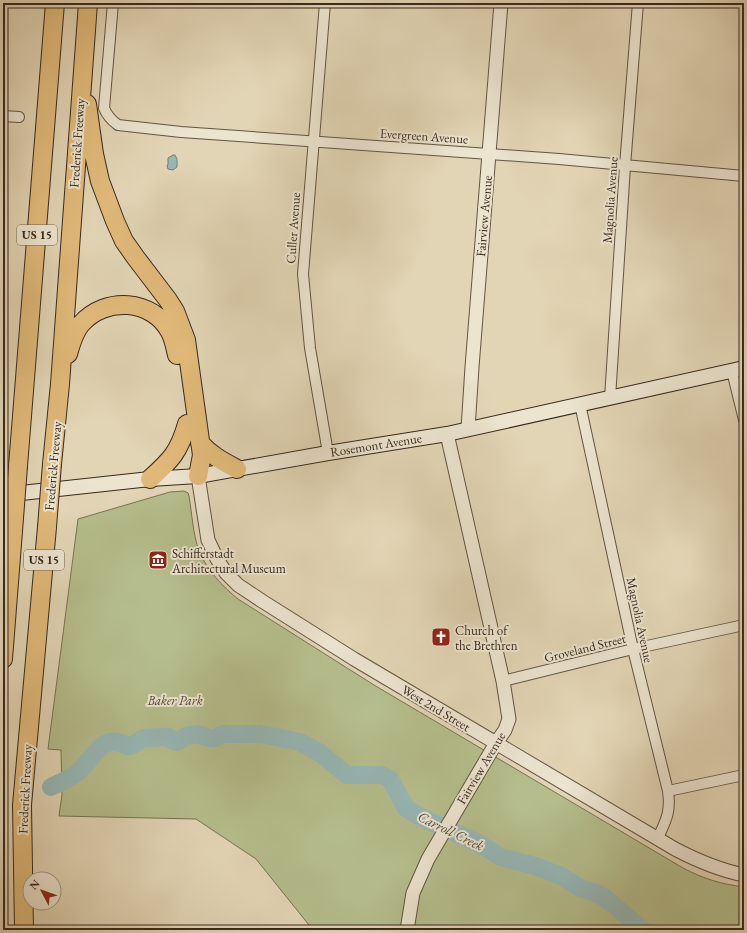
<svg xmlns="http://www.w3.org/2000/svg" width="747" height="933" viewBox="0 0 747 933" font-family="'EB Garamond',serif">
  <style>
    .green { fill: #b5bd8c; stroke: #767354 }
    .water { fill: #96b7b5; stroke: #707e78 }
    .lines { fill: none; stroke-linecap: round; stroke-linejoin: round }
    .river { stroke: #96b7b5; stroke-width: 18 }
    .minor-casing { stroke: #625443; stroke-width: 12 }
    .tertiary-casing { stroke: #625443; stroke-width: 15 }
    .secondary-casing { stroke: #38291d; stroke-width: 16 }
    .motorway-casing { stroke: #38291d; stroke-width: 20 }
    .minor { stroke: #ece4cf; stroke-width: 10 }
    .tertiary { stroke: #ece4cf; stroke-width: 13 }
    .secondary { stroke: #ece4cf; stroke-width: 14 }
    .motorway { stroke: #e1ba7a; stroke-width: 18 }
    .motorway-bridge-casing { stroke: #38291d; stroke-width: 20; stroke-linecap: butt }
    .motorway-bridge { stroke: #e1ba7a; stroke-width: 18 }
    .labels { text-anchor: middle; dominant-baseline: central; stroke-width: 4; stroke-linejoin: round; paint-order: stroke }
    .shield { fill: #ece4cf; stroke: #6e6152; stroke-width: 1 }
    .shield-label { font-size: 12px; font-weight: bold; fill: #38291d }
    .street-label { font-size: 13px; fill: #38291d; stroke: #ece4cf }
    .poi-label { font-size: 13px; fill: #38291d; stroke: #ece4cf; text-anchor: start }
    .park-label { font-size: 13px; font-style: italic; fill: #514733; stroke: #ece4cf }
    .water-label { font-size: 14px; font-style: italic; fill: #504c43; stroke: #ece4cf }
  </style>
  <rect width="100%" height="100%" fill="#e2d5b5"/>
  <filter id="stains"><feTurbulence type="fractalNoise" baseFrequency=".005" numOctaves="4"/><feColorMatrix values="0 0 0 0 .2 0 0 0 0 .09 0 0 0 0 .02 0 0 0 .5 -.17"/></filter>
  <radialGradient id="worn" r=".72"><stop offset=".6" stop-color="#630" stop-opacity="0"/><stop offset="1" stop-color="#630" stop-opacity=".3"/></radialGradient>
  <!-- green -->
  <path class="green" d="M184,491L188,493L189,496C192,514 193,534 199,551C207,570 223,587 238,599L374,685L683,868C704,879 721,884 744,887V930H313L256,859L196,819L59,816L62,795L61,750L48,749L78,519L170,492Z"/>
  <!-- water -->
  <path class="water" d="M173,155H175L177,159V167L173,170L168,169L167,166L168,164V158Z"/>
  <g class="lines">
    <!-- river -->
    <path class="river" d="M51,787C61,782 70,779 78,772C94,758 103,731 127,746L133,745L143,738L169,737L173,741L177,742L186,736L198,734L209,738H216L222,734H261L300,742L320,753L347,775H382L390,779L406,808L422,818L478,843L501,857L535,866L561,876L582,889L599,894L614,905L643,930"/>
    <!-- minor casing -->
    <g class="minor-casing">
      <path id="minor" d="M113,3L104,108C107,116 111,120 118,125L181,132L559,159L744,176
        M325,3L303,274L310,348L328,453
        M3,116L19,117
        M732,371L744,420
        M610,398L625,166L638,3
        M580,404L633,649L668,791C671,812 666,820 658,838
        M503,681L633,649L744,625
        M668,791L744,775"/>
    </g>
    <!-- tertiary casing -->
    <g class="tertiary-casing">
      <path id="tertiary" d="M468,429L472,367L501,3
        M198,476L208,540L217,559L226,573L238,585L262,601L354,659L675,849C698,861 719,870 744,875
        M407,930L413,893L428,859L496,743L505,730L509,719L503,681L447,434"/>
    </g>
    <!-- secondary casing -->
    <g class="secondary-casing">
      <path id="secondary" d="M3,495L150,479L198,476L328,453L447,434L744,368"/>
    </g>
    <!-- motorway casing -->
    <g class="motorway-casing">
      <path id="motorway" d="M87,104L94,154L100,181L115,221L124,241L136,258L168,300L175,311L186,340L202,455L198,476
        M68,354C71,343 74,332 81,324C105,296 153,299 170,332C174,339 175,347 177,355
        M200,443C212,456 222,461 237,469
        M52,464L60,384L88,3
        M18,466L55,3
        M150,479C171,460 179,452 187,424
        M3,659L13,531
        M24,930L22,805L47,527"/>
    </g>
    <!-- minor -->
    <use href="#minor" class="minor"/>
    <!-- tertiary -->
    <use href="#tertiary" class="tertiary"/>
    <!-- secondary -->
    <use href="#secondary" class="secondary"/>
    <!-- motorway -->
    <use href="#motorway" class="motorway"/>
    <!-- motorway-bridge casing -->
    <g class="motorway-bridge-casing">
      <path id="motorway-bridge" d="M47,527L52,464
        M13,531L18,466"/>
    </g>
    <!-- motorway-bridge -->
    <use href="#motorway-bridge" class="motorway-bridge"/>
  </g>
  <!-- icons -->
  <defs>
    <g id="museum-square" transform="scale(1)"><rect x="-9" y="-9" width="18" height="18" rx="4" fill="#8f2418" stroke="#ece4cf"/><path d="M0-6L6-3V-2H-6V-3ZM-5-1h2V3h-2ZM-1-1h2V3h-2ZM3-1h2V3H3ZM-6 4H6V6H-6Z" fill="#fff"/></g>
    <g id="church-square" transform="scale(1)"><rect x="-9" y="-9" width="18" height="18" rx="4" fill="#8f2418" stroke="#ece4cf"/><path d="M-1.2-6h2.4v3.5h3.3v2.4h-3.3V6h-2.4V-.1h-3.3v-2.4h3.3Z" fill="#fff"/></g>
  </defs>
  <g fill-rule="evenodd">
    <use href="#museum-square" x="158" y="560"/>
    <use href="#church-square" x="441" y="637"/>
  </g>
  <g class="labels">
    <!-- shield labels -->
    <g class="shield">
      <rect x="17" y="225" width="40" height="20" rx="3"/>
      <rect x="24" y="550" width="40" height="20" rx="3"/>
    </g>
    <g class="shield-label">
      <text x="37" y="235">US 15</text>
      <text x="44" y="560">US 15</text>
    </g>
    <!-- street labels -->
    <g class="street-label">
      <text transform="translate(424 136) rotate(4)">Evergreen Avenue</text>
      <text transform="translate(77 143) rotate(-86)">Frederick Freeway</text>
      <text transform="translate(610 200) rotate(-86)">Magnolia Avenue</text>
      <text transform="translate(484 216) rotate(-85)">Fairview Avenue</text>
      <text transform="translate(293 228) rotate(-86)">Culler Avenue</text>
      <text transform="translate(376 445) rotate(-9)">Rosemont Avenue</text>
      <text transform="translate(53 466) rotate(-85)">Frederick Freeway</text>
      <text transform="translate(640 620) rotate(78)">Magnolia Avenue</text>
      <text transform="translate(585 648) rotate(-14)">Groveland Street</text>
      <text transform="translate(436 708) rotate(31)">West 2nd Street</text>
      <text transform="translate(481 768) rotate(-59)">Fairview Avenue</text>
      <text transform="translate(25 789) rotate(-87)">Frederick Freeway</text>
    </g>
    <!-- poi labels -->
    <g class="poi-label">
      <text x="172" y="553">Schifferstadt<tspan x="172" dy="15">Architectural Museum</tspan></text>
      <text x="455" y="630">Church of<tspan x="455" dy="15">the Brethren</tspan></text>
    </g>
    <!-- park labels -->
    <g class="park-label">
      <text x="175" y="700">Baker Park</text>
    </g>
    <!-- water labels -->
    <g class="water-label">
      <text transform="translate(451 831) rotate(26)">Carroll Creek</text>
    </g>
  </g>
  <!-- margin -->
  <rect width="747" height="933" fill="none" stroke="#e2d5b5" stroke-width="16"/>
  <rect x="4" y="4" width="739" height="925" fill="none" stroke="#38291d" stroke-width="2"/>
  <rect x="8" y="8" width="731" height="917" fill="none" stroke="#38291d"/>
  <!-- north arrow -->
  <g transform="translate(42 891) rotate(311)"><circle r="19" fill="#ece4cf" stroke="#a49988"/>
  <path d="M0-3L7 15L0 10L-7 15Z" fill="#8f2418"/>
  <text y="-6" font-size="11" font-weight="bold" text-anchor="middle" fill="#38291d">N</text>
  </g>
  <rect width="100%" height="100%" filter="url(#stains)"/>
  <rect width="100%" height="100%" fill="url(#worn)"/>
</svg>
